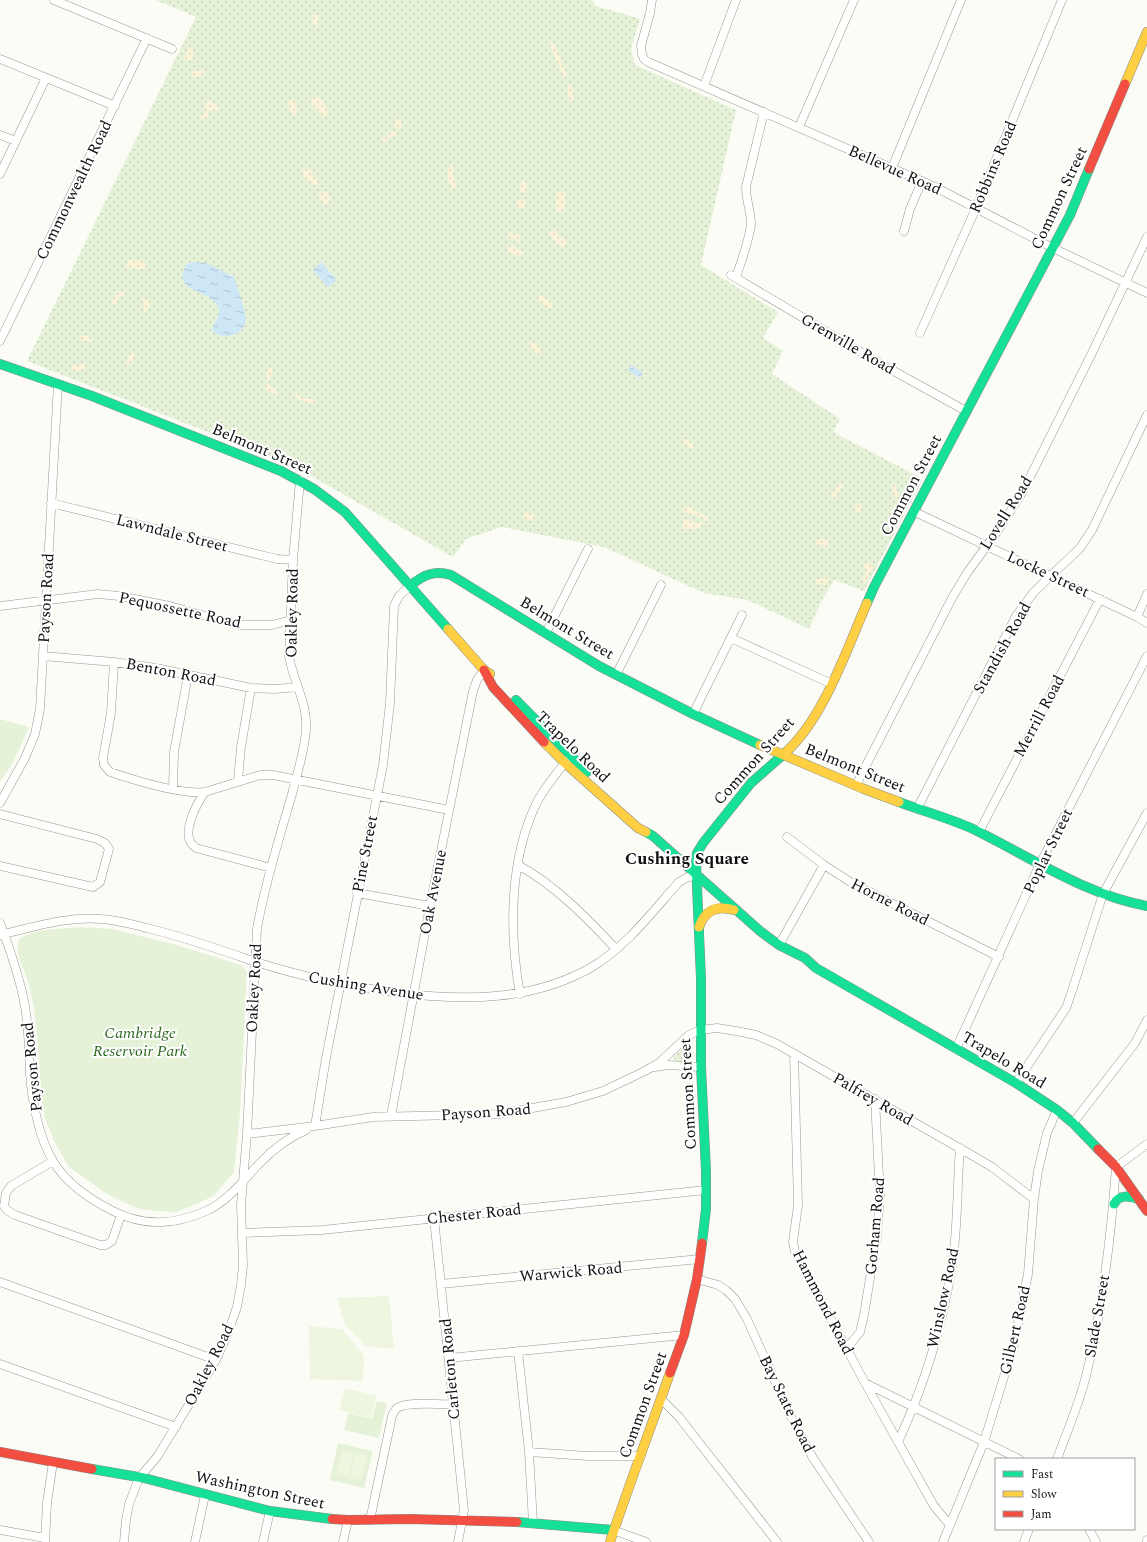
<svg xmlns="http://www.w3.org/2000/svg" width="1147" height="1542" viewBox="0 0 1147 1542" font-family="Spectral,serif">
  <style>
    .grass { fill: url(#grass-dots) }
    .sand { fill: url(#sand-dots) }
    .park { fill: #e6f2d7 }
    .pitch { fill: #eff6e0 }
    .water { fill: url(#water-ripples) }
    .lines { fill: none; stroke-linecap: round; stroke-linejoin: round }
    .street-casing { stroke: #969694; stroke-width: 9 }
    .fast-casing { stroke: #8d8d8b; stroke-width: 10 }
    .slow-casing { stroke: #8d8d8b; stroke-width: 10 }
    .jam-casing { stroke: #8d8d8b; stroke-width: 10 }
    .street { stroke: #fffffe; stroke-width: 8 }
    .fast { stroke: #16e098; stroke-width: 9 }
    .slow { stroke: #ffcf43; stroke-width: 9 }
    .jam { stroke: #f24e42; stroke-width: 9 }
    .labels { text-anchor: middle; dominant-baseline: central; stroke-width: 4; stroke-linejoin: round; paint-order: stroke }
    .street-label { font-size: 16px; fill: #101010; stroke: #fff }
    .park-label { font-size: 16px; font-style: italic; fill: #2e6920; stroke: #fff }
    .neighbourhood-label { font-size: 17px; font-weight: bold; fill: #101010; stroke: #fff }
  </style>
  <defs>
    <pattern id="grass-dots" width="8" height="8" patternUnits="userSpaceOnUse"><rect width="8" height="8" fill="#e6f2d7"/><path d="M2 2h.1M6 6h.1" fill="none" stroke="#c4ceb8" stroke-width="1.8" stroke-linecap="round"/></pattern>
    <pattern id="sand-dots" width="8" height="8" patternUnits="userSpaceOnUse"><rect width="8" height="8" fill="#fbf4d9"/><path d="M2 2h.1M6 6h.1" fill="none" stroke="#d6d0b9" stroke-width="1.8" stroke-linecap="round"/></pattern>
    <pattern id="water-ripples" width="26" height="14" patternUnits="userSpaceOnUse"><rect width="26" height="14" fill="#cde7f6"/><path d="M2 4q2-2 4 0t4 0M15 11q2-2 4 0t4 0" fill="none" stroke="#afc5d2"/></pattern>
  </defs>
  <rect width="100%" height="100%" fill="#fcfcf7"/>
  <!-- grass -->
  <path class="grass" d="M156,0H592L596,6L640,19L631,49L635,65L736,110L701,265L778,312L763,338L783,351L772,374L840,419L833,432L923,479L864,591L834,580L821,602L809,629L748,600L704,593L604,547L502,527L466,539L453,557L294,466L27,361L196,17Z
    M691,1040L693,1063L674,1061V1057Z"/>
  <!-- sand -->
  <path class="sand" d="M316,14L319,16L317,27L312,22L313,15Z
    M550,42H553L567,75L566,78L564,77L549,45Z
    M192,46L194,57L191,60H185L184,58L189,47Z
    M200,70L205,71L202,76L195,77L190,74L192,72Z
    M569,85L571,86L574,98L572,101L569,100L567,87Z
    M318,97L322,100L328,112L326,118L310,104L313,98Z
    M292,99L295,101L297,107L296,114L294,115C290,112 287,107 288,102Z
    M207,101H210L219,106V108L216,111H209L208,118L201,120L200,118L207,110L204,105Z
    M399,118C402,121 403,128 400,131L393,125L396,120Z
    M393,131L396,132L397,135L390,137L385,142H383L382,139Z
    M453,165L454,167L452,175L456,182V188L453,190L451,189V185C445,179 447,173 450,166Z
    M304,169H309L319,182L317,185H313L303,176L302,171Z
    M522,181L526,182L527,192L525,194L519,190L520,184Z
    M322,191C327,191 331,197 330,201L326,204L323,203L318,195Z
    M561,191L565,194C565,198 565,208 564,211L560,213L556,211C557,203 553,195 561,191Z
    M516.5 204a4.5 4.5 0 1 1 9 0a4.5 4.5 0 1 1-9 0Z
    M551,230L556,231L559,237L566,240L565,246L562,247L555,242L549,233Z
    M509,233L518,234L522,241L520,242L514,239L508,240Z
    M513,245L517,249L523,251L524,253L521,256L508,253V248L510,246Z
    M129,260L144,261L146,264V267L139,270L132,267L127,268L126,265Z
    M118,291H123L125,295L119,298L114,306L112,304V300Z
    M539,295C543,295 547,301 552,303L553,306L551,308H548L538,300Z
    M143,298L151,302L145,313L143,310L144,304L141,300Z
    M84,335L91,337L92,342L81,340L80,337Z
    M531,342H534L541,349L539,354H535L533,349L529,347Z
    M131,353L134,354L135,357L130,365H128L126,362Z
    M85,364L87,366L84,370L76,371L71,370L74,365Z
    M269,368H272L273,371L270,380H268L266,378Z
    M267,384H269L278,393V395C273,396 267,391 265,386Z
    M297,393L301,397L314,400L315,403C307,404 298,400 293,394Z
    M683,439H686L692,442L695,450L682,443Z
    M839,483H842L843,485L834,499L830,494L836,489Z
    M895,483L896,489L899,496L895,499L892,489L893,484Z
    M856,503H859L862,508L860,513L854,509Z
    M690,506C695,513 705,513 709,520L705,522L701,517L684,512L682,510L683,508Z
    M525,512H528L535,515V520L530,521L523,517Z
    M684,519L689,520L693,523L701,522L702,525L696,530L689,528L683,530L682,525Z
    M823,538L827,540L829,543L827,547H824L820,544L815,545L817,540Z
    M866,562L871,564L873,567L865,583L862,579L866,573L864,565Z
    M825,577L829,578L826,585C822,586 817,584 815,581V578L822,580Z"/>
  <!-- park -->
  <path class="park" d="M0,719L29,727L13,763L0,782Z
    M82,927L112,929L173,944L241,965L247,972L240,1113L234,1172L214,1196L177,1212L156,1211L136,1208L107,1194L69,1167L55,1143L45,1118L42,1104C38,1063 39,1018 27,979C23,965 13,952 20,938C38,928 61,929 82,927Z
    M377,1401L387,1403L379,1438L344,1430L348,1413L372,1419Z
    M338,1443L373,1451L364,1488L330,1480Z"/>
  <!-- pitch -->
  <path class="pitch" d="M389,1296L394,1349L366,1346L345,1325L337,1298Z
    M309,1326L342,1329L364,1356L363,1381L310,1379Z
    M345,1388L377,1396L371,1418L339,1410Z
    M342,1450L354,1453L348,1477L336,1474Z
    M356,1453L367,1456L361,1480L350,1478Z"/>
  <!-- water -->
  <path class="water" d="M194,262L206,263L234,277C236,281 247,317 246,321C243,335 221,342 212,330C213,323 221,316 219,309C214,291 176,292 183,272C185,265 187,263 194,262Z
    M321,262L337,280L328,287L313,270Z
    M631,365L643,373L640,378L628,371Z"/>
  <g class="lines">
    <!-- street casing -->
    <g class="street-casing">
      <path id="street" d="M54,0L172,49
        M652,0L650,13L641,46L642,54L644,59L648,62L935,187L1053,248L1147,293
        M0,59L115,106
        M704,86L736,0
        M799,127L854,0
        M0,135L16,141
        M892,168L961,0
        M0,174L46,78
        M904,231L910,209L922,181
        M731,275L881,364L966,411
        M736,278C741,261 749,242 751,224C751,212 746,200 746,187L764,112
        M920,333L976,208L1062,0
        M0,341L147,38
        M51,503L277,559L293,560
        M915,512L1137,617L1147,623
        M0,606L98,594L119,596L170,606L238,625H272L291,620
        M1137,617L1147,594
        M546,633L588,549
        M731,638L832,684
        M43,656L114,662L156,668L251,688L275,689L298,687
        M114,662L111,713L103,758L104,765L110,772C134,780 181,795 205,792L260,775H273L449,810
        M616,675L661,585
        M693,714L742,615
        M238,780L241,747L251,688
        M856,785L952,598L967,573L999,529L1023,491L1091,355L1147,237
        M173,789L174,752L188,675
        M205,792C197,803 184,828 190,841C191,844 194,846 196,848L271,868
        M0,803L25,758L35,734L40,709L58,384
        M917,809L1016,616L1034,592L1080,548L1092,530L1147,415
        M0,814L97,839L105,843L109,849L100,882L93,887L0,866
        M979,832L1100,599
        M787,837L824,865L852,883L999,957
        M518,865C555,885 587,918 616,949
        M357,893L430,906
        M0,923C11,952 22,983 26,1013C29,1033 29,1054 30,1074C32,1101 39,1138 53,1161C66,1183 91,1200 113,1211C145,1227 174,1225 206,1211C227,1202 243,1181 258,1165C272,1150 287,1138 306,1130
        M0,935C34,927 66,916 101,919C118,920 135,925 151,929C187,938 221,950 256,962C303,977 351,987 400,993C465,1001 533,1001 592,967C627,946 652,912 679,882L688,877L697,876
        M779,945L824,865
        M520,994C509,933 509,859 537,802C545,787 557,773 567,760
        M956,1049L1039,866L1147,656
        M794,1054L798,1205L793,1242L795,1252L865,1383L934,1506L949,1524
        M655,1067L668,1065L701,1067
        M1016,1083L1066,1008L1070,997L1103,894L1147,813
        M391,1116L430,906L473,691L477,680L484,670
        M1073,1123L1135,1043L1147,1020
        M315,1126L326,1058L383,765L390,703L394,606L399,596L410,586
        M247,1134L315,1126L373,1117L499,1114L566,1102L603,1091L643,1072L659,1063L689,1035L700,1030L717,1028L736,1031L756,1035L777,1044L975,1157L992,1167L1034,1199
        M53,1161L11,1186L6,1193L4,1206L7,1210L15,1215L100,1245H106L112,1241L121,1215
        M434,1218L464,1510L458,1542
        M242,1233L322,1230L706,1190
        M697,1279L718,1285L726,1290L735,1299L747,1319L793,1421L813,1458L869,1542
        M0,1282L216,1360
        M441,1284L700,1259
        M847,1348L860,1332L864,1315L877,1235L880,1196L875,1099
        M518,1351L529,1452L533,1523
        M449,1358L684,1335
        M0,1364L176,1427
        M865,1383L1019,1459
        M661,1399L679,1417L777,1542
        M898,1442C925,1384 944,1321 953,1258C958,1222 957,1185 960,1148
        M529,1452L588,1456H641
        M1057,1459C1067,1432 1079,1404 1086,1376C1103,1308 1111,1237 1116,1167L1147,1144
        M370,1520L392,1416C393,1413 394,1411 397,1408C408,1401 439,1405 453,1404
        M1089,1529L1096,1542
        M0,1530L45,1538
        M613,1530L646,1542
        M45,1542L47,1503L53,1462
        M124,1542L126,1520L129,1504L139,1478L157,1457L216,1360L228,1333L237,1307L241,1285L243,1265L241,1205L247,1134L257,929C265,884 279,839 292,794C297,775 305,749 306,729C308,704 293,681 289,656L293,560L300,480
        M195,1542L205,1495
        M263,1542L270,1511
        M343,1542L348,1520
        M943,1542L984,1442L1013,1347L1028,1274L1034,1199L1038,1171L1047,1133L1057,1110
        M1024,1542L1029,1529
        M1147,1542V1540"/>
    </g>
    <!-- fast casing -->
    <g class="fast-casing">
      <path id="fast" d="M0,364L92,396L281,471L314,489L345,512L448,629
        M410,586C423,575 434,570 451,575L599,666L693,714L760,745
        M867,603L874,587L1070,215L1089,169
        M516,700L587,772
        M899,802C923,811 948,818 971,828C1029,856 1083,894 1147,906
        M646,832L653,836L760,931L779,945L805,958L816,968L1016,1083L1057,1110L1073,1123L1098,1149
        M1114,1204C1119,1194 1129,1196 1139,1199
        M702,1243L706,1209V1171L701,1067V979L696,863L697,853L703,843L751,783L785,753
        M92,1469L144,1478L270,1511L332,1519
        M517,1522L613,1530"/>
    </g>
    <!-- slow casing -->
    <g class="slow-casing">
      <path id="slow" d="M1125,84L1147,32
        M448,629L484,670L490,674
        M544,742L565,763L638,828L646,832
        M760,745L864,789L899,802
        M785,753C824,718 846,651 867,603
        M699,927C705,910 717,905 734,910
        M610,1542C629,1485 650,1430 670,1373"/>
    </g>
    <!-- jam casing -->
    <g class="jam-casing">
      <path id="jam" d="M1089,169L1125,84
        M484,670L493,687L544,742
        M1098,1149L1116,1167L1147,1211
        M670,1373L684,1335L697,1279L702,1243
        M0,1452L92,1469
        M332,1519L348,1520L410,1519L517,1522"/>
    </g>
    <!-- street -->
    <use href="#street" class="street"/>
    <!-- fast -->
    <use href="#fast" class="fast"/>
    <!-- slow -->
    <use href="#slow" class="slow"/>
    <!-- jam -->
    <use href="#jam" class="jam"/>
  </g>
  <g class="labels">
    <!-- street labels -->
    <g class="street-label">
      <text transform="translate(993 167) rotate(-67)">Robbins Road</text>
      <text transform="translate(895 170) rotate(24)">Bellevue Road</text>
      <text transform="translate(74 190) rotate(-64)">Commonwealth Road</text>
      <text transform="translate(1059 198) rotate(-65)">Common Street</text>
      <text transform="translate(848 344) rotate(30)">Grenville Road</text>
      <text transform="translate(262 449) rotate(23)">Belmont Street</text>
      <text transform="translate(911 485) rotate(-62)">Common Street</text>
      <text transform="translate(1006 513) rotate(-58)">Lovell Road</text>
      <text transform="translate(172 533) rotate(14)">Lawndale Street</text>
      <text transform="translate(1048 574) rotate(25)">Locke Street</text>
      <text transform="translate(46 598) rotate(-87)">Payson Road</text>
      <text transform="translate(180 610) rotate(12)">Pequossette Road</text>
      <text transform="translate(292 613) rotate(-89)">Oakley Road</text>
      <text transform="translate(567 628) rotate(31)">Belmont Street</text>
      <text transform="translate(1002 648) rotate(-61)">Standish Road</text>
      <text transform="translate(171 672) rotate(11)">Benton Road</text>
      <text transform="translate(1039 716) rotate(-62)">Merrill Road</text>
      <text transform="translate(573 747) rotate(44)">Trapelo Road</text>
      <text transform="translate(754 761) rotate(-48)">Common Street</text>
      <text transform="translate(855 768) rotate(22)">Belmont Street</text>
      <text transform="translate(1048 851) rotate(-64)">Poplar Street</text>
      <text transform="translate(365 854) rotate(-79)">Pine Street</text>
      <text transform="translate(433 892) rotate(-79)">Oak Avenue</text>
      <text transform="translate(890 902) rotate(27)">Horne Road</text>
      <text transform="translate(366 986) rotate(9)">Cushing Avenue</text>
      <text transform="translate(254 988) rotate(-87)">Oakley Road</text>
      <text transform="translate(1004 1060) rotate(31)">Trapelo Road</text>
      <text transform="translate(32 1067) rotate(-96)">Payson Road</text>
      <text transform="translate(688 1094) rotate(-93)">Common Street</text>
      <text transform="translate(873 1099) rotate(30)">Palfrey Road</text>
      <text transform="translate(486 1112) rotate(-4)">Payson Road</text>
      <text transform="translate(474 1214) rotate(-6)">Chester Road</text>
      <text transform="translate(875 1226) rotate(-85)">Gorham Road</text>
      <text transform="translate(571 1272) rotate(-5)">Warwick Road</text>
      <text transform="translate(943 1298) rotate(-78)">Winslow Road</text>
      <text transform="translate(823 1302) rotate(63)">Hammond Road</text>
      <text transform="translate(1097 1316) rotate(-80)">Slade Street</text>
      <text transform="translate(1015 1330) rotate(-77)">Gilbert Road</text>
      <text transform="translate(209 1365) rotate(-63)">Oakley Road</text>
      <text transform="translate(450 1369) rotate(-95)">Carleton Road</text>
      <text transform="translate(787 1404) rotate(64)">Bay State Road</text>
      <text transform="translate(643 1405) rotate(-70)">Common Street</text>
      <text transform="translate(260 1490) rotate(12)">Washington Street</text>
    </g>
    <!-- park labels -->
    <g class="park-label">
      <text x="140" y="1033">Cambridge<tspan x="140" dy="18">Reservoir Park</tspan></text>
    </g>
    <!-- neighbourhood labels -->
    <g class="neighbourhood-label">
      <text x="687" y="859">Cushing Square</text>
    </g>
  </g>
  <!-- legend -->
  <rect x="995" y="1458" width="140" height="72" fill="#ffffff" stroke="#9f9f9f"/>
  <rect x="1003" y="1471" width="20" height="6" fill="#16e098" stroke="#9f9f9f"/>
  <text x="1031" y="1478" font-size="12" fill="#101010">Fast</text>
  <rect x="1003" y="1491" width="20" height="6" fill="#ffcf43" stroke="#9f9f9f"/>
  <text x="1031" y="1498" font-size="12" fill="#101010">Slow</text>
  <rect x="1003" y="1511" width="20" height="6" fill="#f24e42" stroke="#9f9f9f"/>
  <text x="1031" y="1518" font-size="12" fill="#101010">Jam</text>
</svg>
